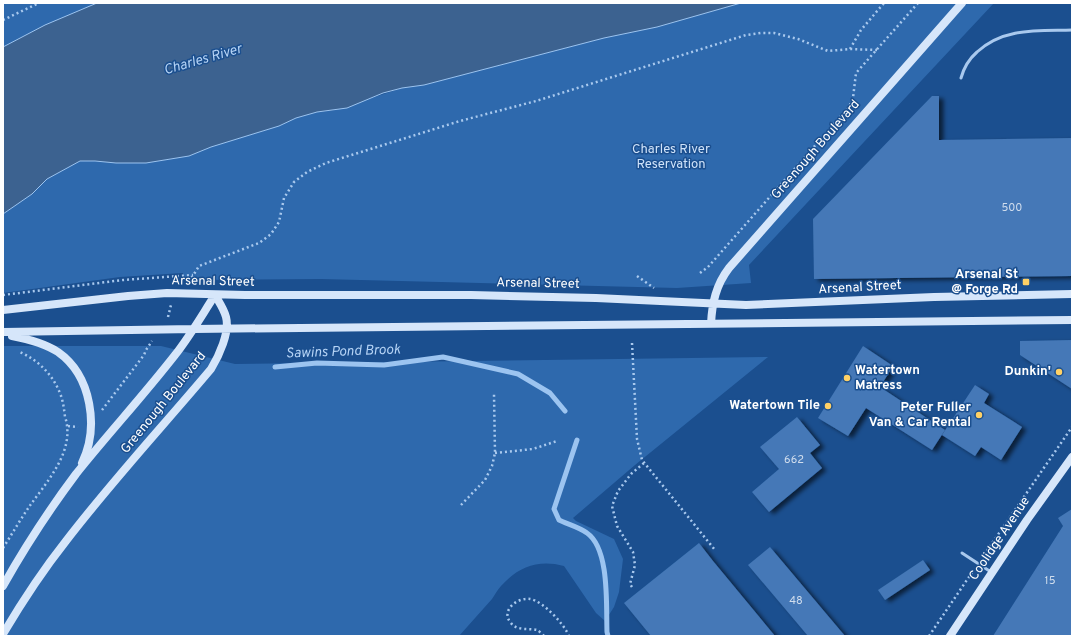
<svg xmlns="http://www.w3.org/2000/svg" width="1075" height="639" viewBox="0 0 1075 639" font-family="Overpass,sans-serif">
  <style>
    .green { fill: #2e69ad }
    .water { fill: #3c6290; stroke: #9cc4f0 }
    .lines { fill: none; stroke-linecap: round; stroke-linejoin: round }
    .stream { stroke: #9cc4f0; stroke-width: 5 }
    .building { fill: #4478b7; filter: url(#shadow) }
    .path { stroke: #a9c9ee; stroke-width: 2.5; stroke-dasharray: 2 3; stroke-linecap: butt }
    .lane { stroke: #a9c9ee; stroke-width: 3 }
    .secondary { stroke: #d6e6fa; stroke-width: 8 }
    .poi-dot { fill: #ffd166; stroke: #1b4f8f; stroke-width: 1.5 }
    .labels { text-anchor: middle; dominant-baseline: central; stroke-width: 3; stroke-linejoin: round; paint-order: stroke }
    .number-label { font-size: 11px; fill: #d0dded }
    .park-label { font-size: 13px; fill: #cfe3fa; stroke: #1b4f8f }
    .street-label { font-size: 13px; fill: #fff; stroke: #1b4f8f }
    .poi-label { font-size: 13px; font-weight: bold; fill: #fff; stroke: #1b4f8f; text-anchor: end }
    .water-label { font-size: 14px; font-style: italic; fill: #b5d3f5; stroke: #1b4f8f }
  </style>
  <defs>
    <filter id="shadow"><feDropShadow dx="4.5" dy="2.5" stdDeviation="2" flood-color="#0009"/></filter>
  </defs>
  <rect width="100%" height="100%" fill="#1b4f8f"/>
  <!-- green -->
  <path class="green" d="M3,3H97L22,37L3,47Z
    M741,3H994L749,265L751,283L677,288L321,279L183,280V273L120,277L3,293V214L32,194L47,179L80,161H95L116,163H146L189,156L211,147L279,126L296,118L317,112L335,110L402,88L424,85L604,38L657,27Z
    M3,346H161L235,364L768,357L635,465L573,518L576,521L614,539L623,559L619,592L614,607L605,621L596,613L564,566C538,559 518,567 501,586C497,590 495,595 492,599C481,611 470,624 459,636H3Z"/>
  <!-- water -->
  <path class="water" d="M97,3H741L657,27L604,38L424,85L402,88L383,93L347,108L317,112L296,118L279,126L211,147L189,156L146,163H116L95,161H80L47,179L32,194L3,214V47L45,25Z"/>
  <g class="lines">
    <!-- stream -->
    <path class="stream" d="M275,367L317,363L384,365L443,357L518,374L550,393L565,411
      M577,440L554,509L559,520C567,524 579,527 587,533C610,549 606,606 607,632L608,636"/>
  </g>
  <!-- building -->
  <path class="building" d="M932,96H939V140L1072,138V276L814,279L813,219Z
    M1072,340V389L1020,355V341Z
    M863,346L893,366L880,387L945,430L932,450L866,408L848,436L818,418Z
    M975,385L989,394L984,403L1022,427L1001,460L981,447L975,456L942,435Z
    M797,417L820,445L810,453L822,468L769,512L752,492L779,469L760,447Z
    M1072,509V636H993L1063,526L1058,518Z
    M699,543L713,561L775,636H651L624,603Z
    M770,547L845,636H808L748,565Z
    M923,560L930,570L885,600L878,590Z"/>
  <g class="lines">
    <!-- path -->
    <path class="path" d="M3,20L39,3
      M850,49L861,30L884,3
      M700,273L708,267L849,107L853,98L856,73L918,3
      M637,276L654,288
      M189,282L199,266L259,243L271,234L279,222L284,198L294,182L307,172L326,163L460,121L536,101L746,35L761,33H774L798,39L828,51L850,49L877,50
      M3,295L123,280L193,275
      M168,317L171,305
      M632,343L637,439L642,460L715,550
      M102,410L144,355L146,350L152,341
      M68,426L78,427
      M495,453L533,449L557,441
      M461,505L485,480L492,466L495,453L494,394
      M3,548C12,534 20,520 29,507C45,484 71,456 67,426C67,423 66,420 65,417C64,408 63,401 60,393C52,374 39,361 20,352
      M984,555L1072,427
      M632,587L630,584L635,565L633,552L617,526L612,506L618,491L631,474L644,463
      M544,636C542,634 539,631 537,630C528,628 517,631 511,623C500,611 517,597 530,599C543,601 564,624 569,636
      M929,636L973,571"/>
    <!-- lane -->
    <path class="lane" d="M961,78C964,67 969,59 977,52C1004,27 1039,31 1072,30
      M962,553L991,572"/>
    <!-- secondary -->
    <path class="secondary" d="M3,310L128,296L167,293L245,295H471L596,298L746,305L934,297L1072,294
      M711,324C712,303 716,285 729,268L962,3
      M3,332L194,329L1072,320
      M12,336C28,339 44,343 58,352C92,376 99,428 82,463
      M3,586C25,547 49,510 76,474C108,434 143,396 175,355C190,336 202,315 215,295
      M3,634C22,602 43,570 66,541C112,481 163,426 211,369C219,356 230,332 226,317C224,309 219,302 215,295
      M950,636L1027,520L1072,457"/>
  </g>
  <!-- markers -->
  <g class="poi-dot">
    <rect x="1022" y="278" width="8" height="8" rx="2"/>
    <circle cx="1059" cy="372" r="4"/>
    <circle cx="847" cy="378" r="4"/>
    <circle cx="828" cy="406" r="4"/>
    <circle cx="979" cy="415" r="4"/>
  </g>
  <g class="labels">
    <!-- number labels -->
    <g class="number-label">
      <text x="1012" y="208">500</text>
      <text x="794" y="460">662</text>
      <text x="1050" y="581">15</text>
      <text x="796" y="601">48</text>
    </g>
    <!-- park labels -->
    <g class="park-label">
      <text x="671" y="150">Charles River<tspan x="671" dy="15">Reservation</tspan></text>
    </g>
    <!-- street labels -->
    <g class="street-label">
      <text transform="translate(816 150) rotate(-49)">Greenough Boulevard</text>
      <text transform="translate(213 282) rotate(1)">Arsenal Street</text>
      <text transform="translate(538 284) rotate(1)">Arsenal Street</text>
      <text transform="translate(860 288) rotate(-3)">Arsenal Street</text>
      <text transform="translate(164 403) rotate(-51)">Greenough Boulevard</text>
      <text transform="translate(1000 539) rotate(-56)">Coolidge Avenue</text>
    </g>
    <!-- poi labels -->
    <g class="poi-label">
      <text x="1018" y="275">Arsenal St<tspan x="1018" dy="15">@ Forge Rd</tspan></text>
      <text x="855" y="371" text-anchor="start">Watertown<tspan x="855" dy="15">Matress</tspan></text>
      <text x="1051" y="372">Dunkin'</text>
      <text x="820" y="406">Watertown Tile</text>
      <text x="971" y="408">Peter Fuller<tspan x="971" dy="15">Van &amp; Car Rental</tspan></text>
    </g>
    <!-- water labels -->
    <g class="water-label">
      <text transform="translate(203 60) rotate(-16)">Charles River</text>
      <text transform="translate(343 352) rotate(-2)">Sawins Pond Brook</text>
    </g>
  </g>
  <!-- border -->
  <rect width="1075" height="639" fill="none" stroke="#ffffff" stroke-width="8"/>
</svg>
